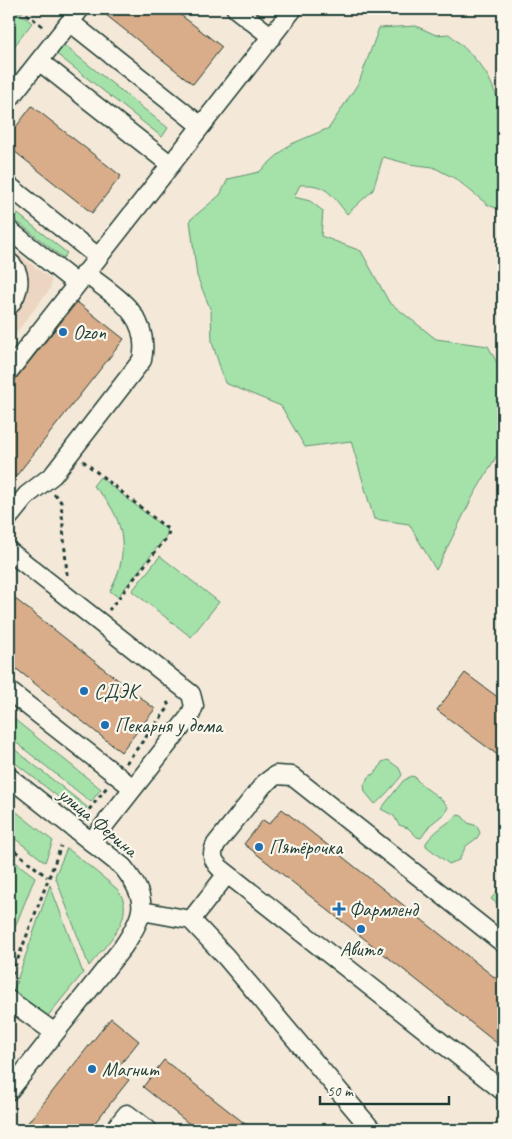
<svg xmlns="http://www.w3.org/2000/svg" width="512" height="1139" viewBox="0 0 512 1139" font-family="Caveat,sans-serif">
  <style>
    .built { fill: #ecd6c1 }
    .green { fill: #a4e2aa; stroke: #62906f }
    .building { fill: #d9ad8a; stroke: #1f3d34 }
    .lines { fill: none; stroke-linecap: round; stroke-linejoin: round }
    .minor-casing { stroke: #1f3d34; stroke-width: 21 }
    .path { stroke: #1f3d34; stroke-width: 3; stroke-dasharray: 4 4; stroke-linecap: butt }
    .minor { stroke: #fbf7ec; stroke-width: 18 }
    .poi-dot { fill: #1f6fb2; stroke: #fbf7ec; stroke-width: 2 }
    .labels { text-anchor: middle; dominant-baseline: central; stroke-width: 4.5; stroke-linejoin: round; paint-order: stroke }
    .poi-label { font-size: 20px; fill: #1f3d34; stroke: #fbf7ec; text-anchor: start }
    .street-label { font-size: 20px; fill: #1f3d34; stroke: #fbf7ec }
  </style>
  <rect width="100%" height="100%" fill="#f4e8d8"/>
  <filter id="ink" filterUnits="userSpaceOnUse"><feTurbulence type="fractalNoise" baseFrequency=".02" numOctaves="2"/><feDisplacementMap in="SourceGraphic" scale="10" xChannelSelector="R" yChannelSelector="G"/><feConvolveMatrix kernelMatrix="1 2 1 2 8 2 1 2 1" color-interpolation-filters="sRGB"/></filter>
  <g filter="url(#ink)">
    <!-- built -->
    <path class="built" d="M9,247L52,280L50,289L9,342Z"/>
    <!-- green -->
    <path class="green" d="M9,9H15L32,23L9,53Z
      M416,26L436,35L449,34C463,46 477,59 487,75C493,85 495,96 503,106V211L488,205L456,179L433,167L409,164L383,157L373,190L347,214C332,195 326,183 300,185L294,197L310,201L323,211L321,236L361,251L389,302L436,339L488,346L503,374V445L472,498L436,570L409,524L374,519L351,441L305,447L281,406L225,383L212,342L211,311L197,276L190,220L220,195L228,179L259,172L289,145L329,128L359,82L379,28Z
      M61,43L168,128L162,137L54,52Z
      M9,207L67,253L63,258L9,215Z
      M100,477L167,530V535L118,597L110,591C131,554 125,514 93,486Z
      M160,556L219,602L191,637L132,591Z
      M9,715L101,789L91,802L9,737Z
      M9,745L87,807L81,815L9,758Z
      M388,760L399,768L402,775C399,780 379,802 375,804L365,792L364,785L368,778L378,770L382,762Z
      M411,776L415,777C422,789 439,794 448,807L445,813L430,825L421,838L417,837L408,828L399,825L394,816L381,809L403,781Z
      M9,806L53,841L45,862L9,834Z
      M458,815L462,816L468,823L477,826L480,833L477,838L466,846L459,860L449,864L426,846V843C434,831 447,824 458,815Z
      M67,848L116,888C140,915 106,944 89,966L55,876Z
      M9,857L35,877L11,937L9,935Z
      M503,884V908L491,899Z
      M50,885L83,973L46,1018L13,992Z"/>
    <!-- building -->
    <path class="building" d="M111,9H173L222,47L193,84L106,15Z
      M32,106L121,176L92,213L9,147V136Z
      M77,302L124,339L9,485V387Z
      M9,594L155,709L121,752L9,663Z
      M465,673L503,701V759L437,710Z
      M282,809L503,984V1048L244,844L263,820L269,824Z
      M111,1018L139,1041L116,1070L129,1080L89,1130H22Z
      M164,1060L253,1130H197L143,1087Z"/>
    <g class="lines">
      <!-- minor casing -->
      <g class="minor-casing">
        <path id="minor" d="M236,9L272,37
          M70,22L201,126
          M39,61L171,165
          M9,99L80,9
          M9,186L98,257
          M9,230L77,284
          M9,262C24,274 19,293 9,306
          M9,371L293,9
          M9,517L27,495L53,475L142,360C151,315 116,297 85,273
          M9,551L191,694L194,706L190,716L91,842
          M9,691L133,788
          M9,777L123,867C149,900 146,913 123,947L9,1091
          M142,911L191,920L226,957L372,1130
          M191,920L227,874
          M503,943L292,776L276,775L264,784L216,844C211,854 212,860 220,868L503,1091
          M9,1000L55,1033
          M114,1130L127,1114L148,1130"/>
      </g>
      <!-- path -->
      <path class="path" d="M20,9L45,28
        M83,461L169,530L168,536L109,610
        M54,494L61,502L67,575
        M126,763L169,707L166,698
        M84,816L107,787
        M9,846L47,877
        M9,982L61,846"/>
      <!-- minor -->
      <use href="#minor" class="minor"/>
    </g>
  </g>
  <!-- markers -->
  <g class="poi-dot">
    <circle cx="63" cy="332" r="5"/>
    <circle cx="84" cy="691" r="5"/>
    <circle cx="105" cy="725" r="5"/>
    <circle cx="259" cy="847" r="5"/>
    <path d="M336.5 901.5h5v5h5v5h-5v5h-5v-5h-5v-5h5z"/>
    <circle cx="361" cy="929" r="5"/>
    <circle cx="92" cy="1069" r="5"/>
  </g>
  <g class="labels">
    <!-- poi labels -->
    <g class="poi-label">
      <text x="73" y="332">Ozon</text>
      <text x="94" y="691">СДЭК</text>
      <text x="115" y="725">Пекарня у дома</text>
      <text x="269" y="847">Пятёрочка</text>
      <text x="349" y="909">Фармленд</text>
      <text x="361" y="949" text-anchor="middle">Авито</text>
      <text x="102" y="1069">Магнит</text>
    </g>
    <!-- street labels -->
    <g class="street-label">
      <text transform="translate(98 822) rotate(40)">улица Ферина</text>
    </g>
  </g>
  <!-- margin -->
  <rect width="512" height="1139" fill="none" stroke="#fbf7ec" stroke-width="30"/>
  <rect x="15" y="15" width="482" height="1109" fill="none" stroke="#1f3d34" stroke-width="2" filter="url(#ink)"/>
  <!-- scale -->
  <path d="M320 1096v8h129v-8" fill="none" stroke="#1f3d34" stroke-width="2.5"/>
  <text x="327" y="1096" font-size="15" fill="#1f3d34" stroke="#fbf7ec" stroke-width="4" paint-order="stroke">50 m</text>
</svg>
